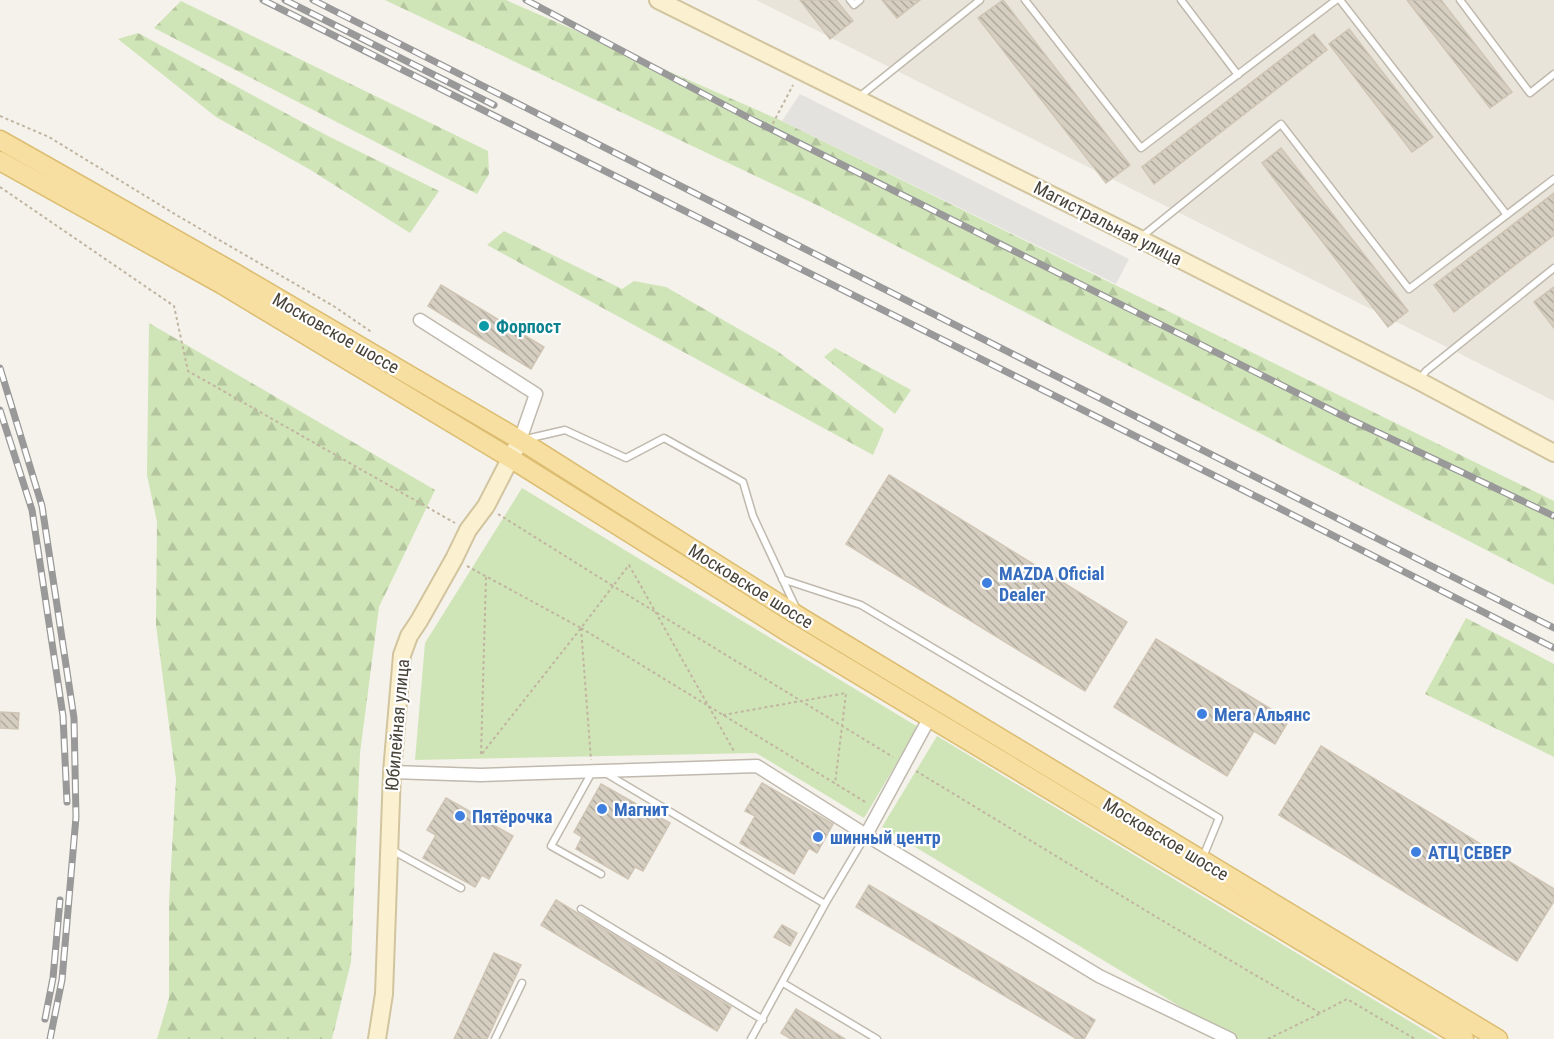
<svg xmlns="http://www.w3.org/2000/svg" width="1554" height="1039" viewBox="0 0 1554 1039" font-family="'Roboto Condensed',sans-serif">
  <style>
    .residential { fill: #e8e4da }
    .green { fill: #d0e5b7 }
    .forest { fill: url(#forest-firs) }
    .parking { fill: #e4e2df }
    .building { fill: url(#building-back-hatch); stroke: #d0c5b5; stroke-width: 1.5 }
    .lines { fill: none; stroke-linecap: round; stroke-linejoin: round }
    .lane-casing { stroke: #c0b9ae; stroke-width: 9 }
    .street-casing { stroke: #c0b9ae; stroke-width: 15 }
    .secondary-casing { stroke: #d1c49e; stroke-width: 20 }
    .primary-casing { stroke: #dcbd71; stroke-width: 21 }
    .path { stroke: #c0b5a0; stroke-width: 2; stroke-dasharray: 3 3; stroke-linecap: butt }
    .lane { stroke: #fff; stroke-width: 6 }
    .street { stroke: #fff; stroke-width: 12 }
    .secondary { stroke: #fbf0cf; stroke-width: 16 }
    .primary { stroke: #f7dfa1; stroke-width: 18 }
    .rail-casing { stroke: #999; stroke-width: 7 }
    .rail { stroke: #fff; stroke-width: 4.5; stroke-dasharray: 14; stroke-linecap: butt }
    .culture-dot { fill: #0f9aa8; stroke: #fff; stroke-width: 2 }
    .shop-dot { fill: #3f7fe0; stroke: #fff; stroke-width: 2 }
    .labels { text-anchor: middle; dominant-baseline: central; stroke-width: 4.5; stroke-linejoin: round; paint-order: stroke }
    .street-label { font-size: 18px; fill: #484339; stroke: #fff }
    .culture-label { font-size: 18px; font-weight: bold; fill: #0d838f; stroke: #fff; text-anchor: start }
    .shop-label { font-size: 18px; font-weight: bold; fill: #366cbe; stroke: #fff; text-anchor: start }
  </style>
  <defs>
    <pattern id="forest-firs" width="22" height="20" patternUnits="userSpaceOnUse" patternTransform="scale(1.5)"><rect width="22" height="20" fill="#d0e5b7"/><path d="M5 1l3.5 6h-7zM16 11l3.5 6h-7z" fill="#b4c69e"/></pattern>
    <pattern id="building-back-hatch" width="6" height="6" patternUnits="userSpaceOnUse" patternTransform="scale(1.5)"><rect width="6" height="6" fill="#d5cec1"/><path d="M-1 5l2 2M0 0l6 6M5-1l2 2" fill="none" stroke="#afa99e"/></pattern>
  </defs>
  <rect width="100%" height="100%" fill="#f4f2eb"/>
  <!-- residential -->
  <path class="residential" d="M756,0H1554V401Z"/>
  <!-- green -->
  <path class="green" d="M522,488L918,727L864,818L756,753L415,760L425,643Z
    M937,736L1439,1039H1234L882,827Z"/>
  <!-- forest -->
  <path class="forest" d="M385,0H506L782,121L1554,501V585L821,207Z
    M181,1L488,151L489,174L477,194L154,28Z
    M138,33L326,135L439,191L410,233L309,169L216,117L118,39Z
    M504,231L622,289L634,281L666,287L777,351L884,429L873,455L487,245Z
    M149,323L435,490L379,607L360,753L351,962L332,1039H157L169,998V902L176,779L156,625L157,522L147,475Z
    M835,348L911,390L895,414L824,357Z
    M1466,618L1554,664V757L1425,694Z"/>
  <!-- parking -->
  <path class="parking" d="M800,94L1129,259L1116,284L782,121Z"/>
  <!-- building -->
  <path class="building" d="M800,0H836L853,21L830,39Z
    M882,0H920L897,18Z
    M1003,0L1130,165L1106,183L978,18Z
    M1407,0H1441L1512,92L1490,108Z
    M1349,29L1433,137L1412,152L1329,44Z
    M1314,34L1327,50L1154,184L1142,167Z
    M1281,148L1408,311L1388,327L1262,163Z
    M1554,193V235L1454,312L1434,285Z
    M441,285L544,347L531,369L428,306Z
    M1554,287V328L1534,302Z
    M889,475L1127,622L1085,691L846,544Z
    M1156,639L1289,720L1275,744L1254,731L1227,776L1114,707Z
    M0,712L19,713L18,729L0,728Z
    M1321,746L1554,889V901L1517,961L1279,815Z
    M762,783L833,824L817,853L809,848L794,874L740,843L755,816L745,811Z
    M601,784L670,823L643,871L635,867L628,879L576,849L582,837L574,832Z
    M446,798L513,836L489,879L482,875L475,887L423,858L436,835L427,830Z
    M869,885L1095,1020L1084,1039H1077L856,907Z
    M556,900L731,1007L717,1031L541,925Z
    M782,925L797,933L790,946L774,937Z
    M494,953L521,965L487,1039H454Z
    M796,1009L816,1021L845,1039H791L781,1033Z"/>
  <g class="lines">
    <!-- lane casing -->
    <g class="lane-casing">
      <path id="lane" d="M850,0L854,5L860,0
        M1025,0L1141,148L1336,0
        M1181,0L1238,75
        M1340,0L1507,215
        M1460,0L1530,93L1554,74
        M859,97L980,0
        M1140,238L1281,124L1409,289L1554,179
        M1419,380L1426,371L1554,268
        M526,439L565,430L626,458L664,438L743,482L753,516L796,608
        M782,579L861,605L1219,818L1203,857
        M592,772L551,846L601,874
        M607,774L825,904
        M390,849L461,888
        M581,909L763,1020
        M783,983L877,1039
        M495,1039L522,983
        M751,1039L825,904L866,835"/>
    </g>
    <!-- street casing -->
    <g class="street-casing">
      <path id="street" d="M420,320L536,394L520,440
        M392,772L481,775L757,766L866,835L1099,976L1230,1039
        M866,835L930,717"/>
    </g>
    <!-- secondary casing -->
    <g class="secondary-casing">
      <path id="secondary" d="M658,0L1140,239L1419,381L1554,453
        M377,1039L384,994L392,772L402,655L409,636L419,621L454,559L468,530L486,506L520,440"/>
    </g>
    <!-- primary casing -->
    <g class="primary-casing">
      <path id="primary" d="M0,140L235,273L520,440L800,617L1498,1039
        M0,161L223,285L510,458L786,631L1464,1039"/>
    </g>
    <!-- path -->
    <path class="path" d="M0,116L49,137L178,216L335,307L373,333
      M770,129L793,85
      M0,187L174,306L188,371L455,523
      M498,514L613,586L629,565L735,753
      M467,566L581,628L613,586L893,757
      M486,577L481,755L581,628
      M581,628L867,803
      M581,628L591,760
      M723,715L846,693L835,784
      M916,771L1158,918L1320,1013L1347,999L1415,1039
      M1268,1039L1319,1014"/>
    <!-- lane -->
    <use href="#lane" class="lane"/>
    <!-- street -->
    <use href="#street" class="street"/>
    <!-- secondary -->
    <use href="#secondary" class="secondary"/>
    <!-- primary -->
    <use href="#primary" class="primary"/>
    <!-- rail casing -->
    <g class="rail-casing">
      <path id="rail" d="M263,0L1281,509L1554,648
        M285,0L494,105
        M313,0L1554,628
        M526,0L751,119L1343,416L1554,516
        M0,368L42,506L74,718L76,817L62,980L50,1039
        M0,410L32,510L63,716L67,802
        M45,1019L53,978L60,900"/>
    </g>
    <!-- rail -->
    <use href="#rail" class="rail"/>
  </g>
  <!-- markers -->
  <circle class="culture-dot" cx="484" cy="326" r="6"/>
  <g class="shop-dot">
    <circle cx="987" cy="583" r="6"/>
    <circle cx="1202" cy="714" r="6"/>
    <circle cx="602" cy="809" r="6"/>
    <circle cx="460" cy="816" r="6"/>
    <circle cx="818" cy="837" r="6"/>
    <circle cx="1416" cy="852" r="6"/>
  </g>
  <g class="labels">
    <!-- street labels -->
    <g class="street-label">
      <text transform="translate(1108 223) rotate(27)">Магистральная улица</text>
      <text transform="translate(336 333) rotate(30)">Московское шоссе</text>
      <text transform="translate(751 586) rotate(32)">Московское шоссе</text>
      <text transform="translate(397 725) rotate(-85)">Юбилейная улица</text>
      <text transform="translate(1166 839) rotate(31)">Московское шоссе</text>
    </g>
    <!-- culture labels -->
    <g class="culture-label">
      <text x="496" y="326">Форпост</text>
    </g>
    <!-- shop labels -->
    <g class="shop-label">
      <text x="999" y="573">MAZDA Oficial<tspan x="999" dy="21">Dealer</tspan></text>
      <text x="1214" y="714">Мега Альянс</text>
      <text x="614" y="809">Магнит</text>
      <text x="472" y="816">Пятёрочка</text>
      <text x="830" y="837">шинный центр</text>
      <text x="1428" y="852">АТЦ СЕВЕР</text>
    </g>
  </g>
</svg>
